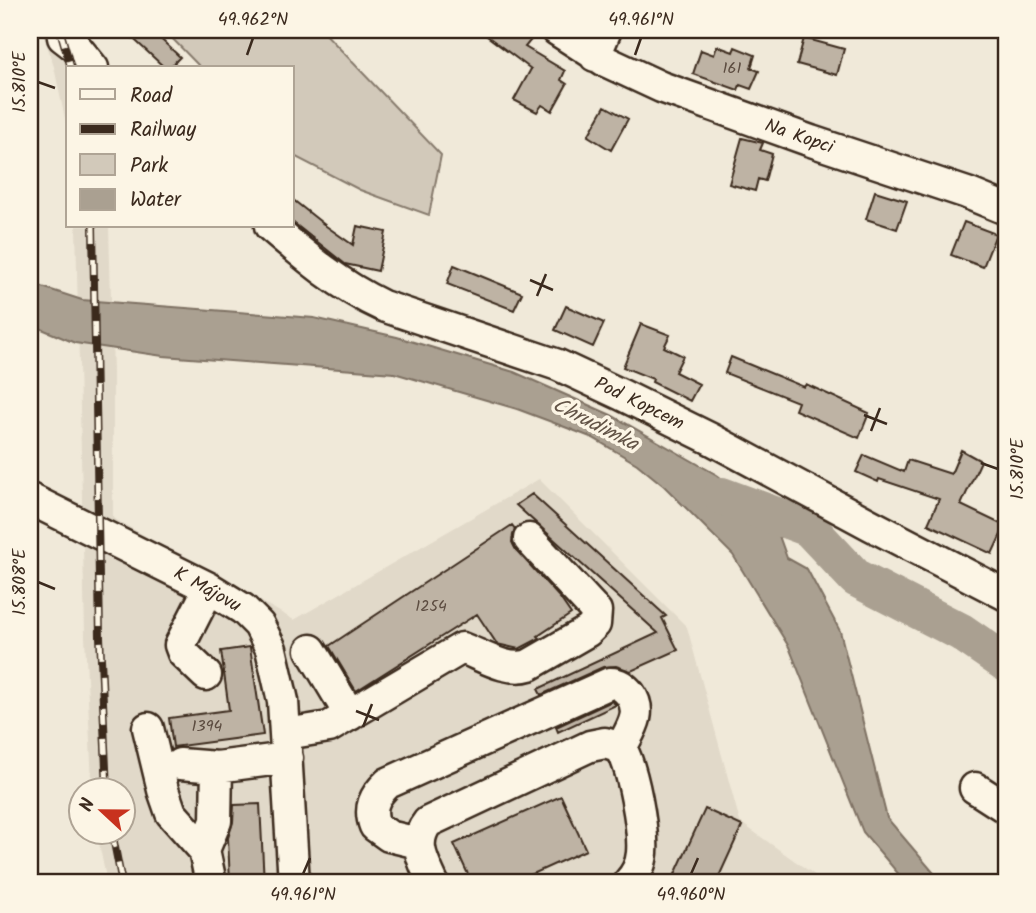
<svg xmlns="http://www.w3.org/2000/svg" width="1036" height="913" viewBox="0 0 1036 913" font-family="Kalam,sans-serif">
  <style>
    .built { fill: #e1d9c9 }
    .green { fill: #d2c9ba; stroke: #867a6c; stroke-width: 2 }
    .water { fill: #aaa091; stroke: #7e7163; stroke-width: 2 }
    .lines { fill: none; stroke-linecap: round; stroke-linejoin: round }
    .river { stroke: #aaa091; stroke-width: 38 }
    .building { fill: #beb3a4; stroke: #3b2a1e; stroke-width: 2 }
    .minor-casing { stroke: #3b2a1e; stroke-width: 35 }
    .minor { stroke: #fcf5e5; stroke-width: 30 }
    .rail-casing { stroke: #3b2a1e; stroke-width: 8 }
    .rail { stroke: #fcf5e5; stroke-width: 5; stroke-dasharray: 16; stroke-linecap: butt }
    .ticks { fill: none; stroke: #3b2a1e; stroke-width: 2.5 }
    .labels { text-anchor: middle; dominant-baseline: central; stroke-width: 7; stroke-linejoin: round; paint-order: stroke }
    .number-label { font-size: 16px; fill: #5c4c40 }
    .street-label { font-size: 19px; fill: #3b2a1e; stroke: #fcf5e5 }
    .water-label { font-size: 21px; font-style: italic; fill: #625346; stroke: #fcf5e5 }
    .neatline { fill: none; stroke: #3b2a1e; stroke-width: 2.5 }
    .ticks-label { font-size: 18px; text-anchor: middle; fill: #3b2a1e }
  </style>
  <rect width="100%" height="100%" fill="#f0e9d9"/>
  <filter id="ink" filterUnits="userSpaceOnUse"><feTurbulence type="fractalNoise" baseFrequency=".0143" numOctaves="2"/><feDisplacementMap in="SourceGraphic" scale="14" xChannelSelector="R" yChannelSelector="G"/><feConvolveMatrix kernelMatrix="1 2 1 2 8 2 1 2 1" color-interpolation-filters="sRGB"/></filter>
  <g filter="url(#ink)">
    <!-- built -->
    <path class="built" d="M42,30H77L87,68H68V133L54,67Z
      M76,226H109L113,373V518L294,620L539,479L687,627L740,822L826,883H107L97,833L122,832V790H92V783L85,637Z"/>
    <!-- green -->
    <path class="green" d="M164,30H322L441,155L429,215L360,190L292,155V68H201Z"/>
    <!-- water -->
    <path class="water" d="M30,283L82,300L314,318L397,337L514,372L611,415L717,475L772,516L787,558L807,569L840,631L887,818L938,878L946,883H906L863,832L789,647L733,555L664,486L637,464L593,438L557,424L517,409L394,373L163,356L75,343L30,324Z"/>
    <g class="lines">
      <!-- river -->
      <path class="river" d="M722,496L809,528L856,578L961,632L1006,663"/>
    </g>
    <!-- building -->
    <path class="building" d="M124,30H151L180,57L169,68H165Z
      M479,30H539L525,47L565,71L561,80L567,84L552,111L542,105L537,112L514,100L531,69Z
      M804,38L844,49L837,75L797,64Z
      M717,46L733,52L735,47L755,55L751,68L759,71L751,89L740,85L738,90L693,74L701,50L714,55Z
      M605,106L628,119L611,150L588,136Z
      M742,138L763,143L760,150L772,154L765,181L758,179L755,191L729,184Z
      M875,191L907,201L897,229L866,219Z
      M292,199L326,226L353,245L357,226L386,232L378,271L345,264L295,224L292,222Z
      M964,222L996,234L983,267L951,255Z
      M454,265L522,293L514,310L447,284Z
      M566,306L604,323L593,347L555,330Z
      M641,324L670,335L664,347L683,356L675,372L699,384L690,401L652,382L653,379L623,367Z
      M731,357L804,387L806,384L869,413L859,438L795,410L798,402L725,373Z
      M961,450L981,461L961,505L1005,526L992,554L928,524L939,499L879,479L878,482L856,472L864,455L904,472L908,460L951,474Z
      M532,494L666,616L662,618L678,650L631,671L616,666L603,667L541,695L538,689L658,633L516,505Z
      M512,525L515,529L512,542L516,550L560,598L571,614L538,636L540,638L519,649L497,644L477,614L356,691L329,646Z
      M250,647L263,735L173,747L169,718L229,710L221,651Z
      M612,701L616,705L558,732L556,727Z
      M561,796L586,850L513,883H472L454,844Z
      M260,804L264,883H230L228,838L233,822L234,805Z
      M705,809L742,826L716,883H671Z"/>
    <g class="lines">
      <!-- minor casing -->
      <g class="minor-casing">
        <path id="minor" d="M557,30L605,61L661,87L811,141L967,193L1006,209
          M63,37L76,47L93,68
          M595,56L606,30
          M270,226C306,257 340,286 383,306L558,365L622,395L711,439L871,525L1006,595
          M30,499L209,588L243,609L259,625L271,649L283,701L294,883
          M311,650L350,715
          M206,675L183,653L180,645L209,588
          M148,728L163,790L171,813L204,850
          M286,734L329,727L462,648C483,656 507,672 529,665L588,631L595,624L596,611L529,539
          M180,764L217,767
          M975,788L1006,808
          M418,843L389,836L375,826C368,808 374,796 388,783L610,683C619,683 624,687 630,694C644,713 630,730 621,748
          M211,883L204,850L216,821L217,767L287,758
          M433,883C424,862 411,843 428,822L590,746L605,743L621,748C633,769 644,829 642,853C641,864 636,875 628,883"/>
      </g>
      <!-- minor -->
      <use href="#minor" class="minor"/>
      <!-- rail casing -->
      <g class="rail-casing">
        <path id="rail" d="M60,30L71,68
          M93,226L100,637L107,790
          M112,832L122,883"/>
      </g>
      <!-- rail -->
      <use href="#rail" class="rail"/>
    </g>
  </g>
  <!-- ticks -->
  <path class="ticks" d="M247,55L253,38M635,55L641,38M38,82L55,88M530,280L553,290M537,296L546,274M864,415L887,424M871,431L880,408M981,463L998,469M38,582L55,589M356,711L379,720M363,727L372,704M303,874L310,858M691,874L698,858"/>
  <g class="labels">
    <!-- number labels -->
    <g class="number-label">
      <text x="732" y="68">161</text>
      <text x="431" y="606">1254</text>
      <text x="207" y="726">1394</text>
    </g>
    <!-- street labels -->
    <g class="street-label">
      <text transform="translate(799 137) rotate(19)">Na Kopci</text>
      <text transform="translate(639 404) rotate(26)">Pod Kopcem</text>
      <text transform="translate(207 590) rotate(29)">K Májovu</text>
    </g>
    <!-- water labels -->
    <g class="water-label">
      <text transform="translate(595 425) rotate(27)">Chrudimka</text>
    </g>
  </g>
  <!-- margin -->
  <rect width="1036" height="913" fill="none" stroke="#fcf5e5" stroke-width="77"/>
  <!-- legend -->
  <rect x="66" y="66" width="228" height="161" fill="#fcf5e5" stroke="#afa495" stroke-width="2"/>
  <rect x="80" y="89" width="35" height="10" fill="#fcf5e5" stroke="#afa495" stroke-width="2"/>
  <text x="130" y="102" font-size="21" fill="#3b2a1e">Road</text>
  <rect x="80" y="124" width="35" height="10" fill="#3b2a1e" stroke="#afa495" stroke-width="2"/>
  <text x="130" y="136" font-size="21" fill="#3b2a1e">Railway</text>
  <rect x="80" y="154" width="35" height="21" fill="#d2c9ba" stroke="#afa495" stroke-width="2"/>
  <text x="130" y="172" font-size="21" fill="#3b2a1e">Park</text>
  <rect x="80" y="189" width="35" height="21" fill="#aaa091" stroke="#afa495" stroke-width="2"/>
  <text x="130" y="206" font-size="21" fill="#3b2a1e">Water</text>
  <!-- north arrow -->
  <g transform="translate(102 811) rotate(292)"><circle r="33" fill="#fcf5e5" stroke="#afa495" stroke-width="2"/>
  <path d="M0-5L12 26L0 18L-12 26Z" fill="#c8321e"/>
  <text y="-10" font-size="19" font-weight="bold" text-anchor="middle" fill="#3b2a1e">N</text>
  </g>
  <rect x="38" y="38" width="960" height="836" class="neatline"/>
  <g class="ticks-label">
    <text x="253" y="25">49.962°N</text>
    <text x="641" y="25">49.961°N</text>
    <text transform="translate(19 82) rotate(-90)" y="6">15.810°E</text>
    <text transform="translate(1017 469) rotate(-90)" y="6">15.810°E</text>
    <text transform="translate(19 582) rotate(-90)" y="6">15.808°E</text>
    <text x="303" y="900">49.961°N</text>
    <text x="691" y="900">49.960°N</text>
  </g>
</svg>
